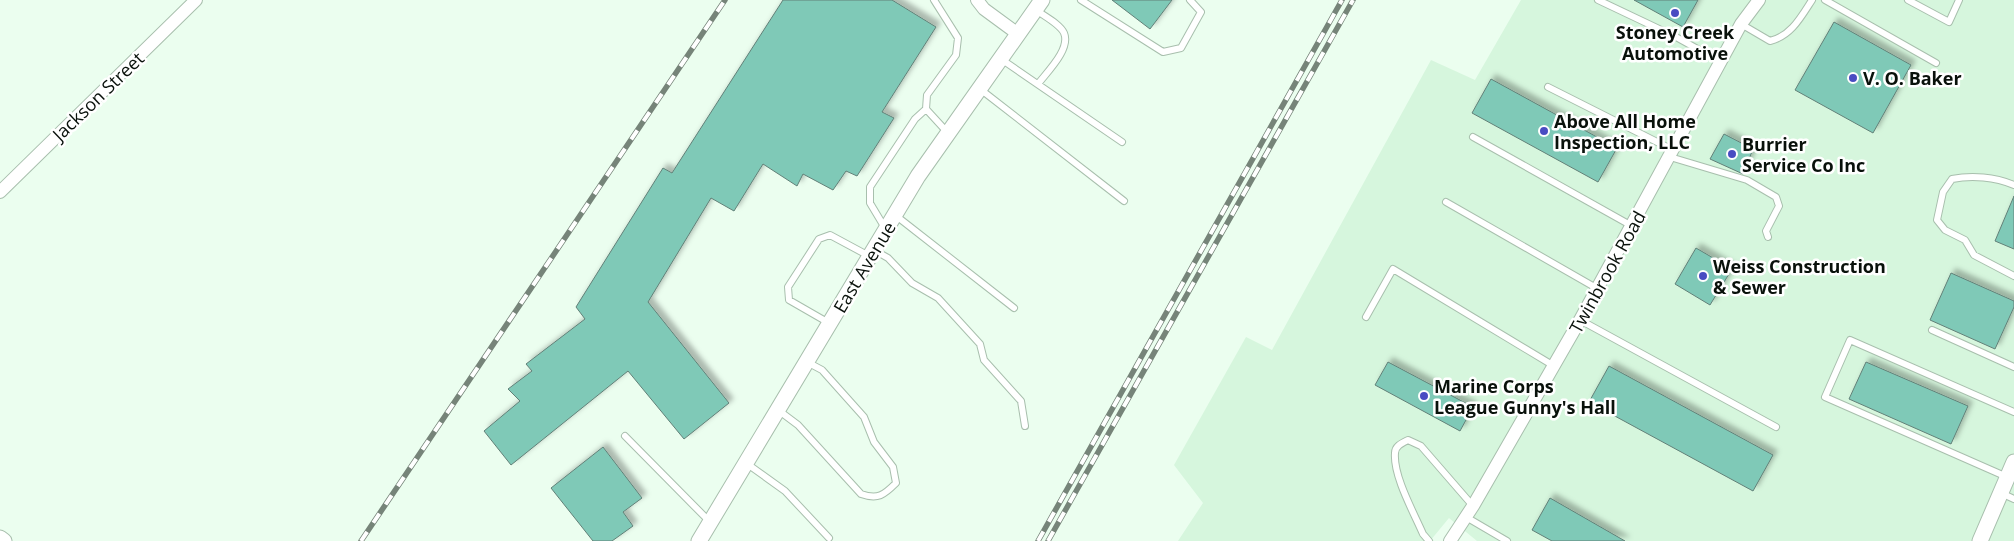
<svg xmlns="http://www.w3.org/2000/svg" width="2014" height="541" viewBox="0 0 2014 541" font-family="'Open Sans',sans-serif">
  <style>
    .built { fill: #d6f6dd }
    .building { fill: #7fc9b7; stroke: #628078; filter: url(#shadow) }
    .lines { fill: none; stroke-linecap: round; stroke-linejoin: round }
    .service-casing { stroke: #a8bfad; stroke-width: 8 }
    .minor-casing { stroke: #a8bfad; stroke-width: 14 }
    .tertiary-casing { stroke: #a8bfad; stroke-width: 17 }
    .service { stroke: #fff; stroke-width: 6 }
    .minor { stroke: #fff; stroke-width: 12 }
    .tertiary { stroke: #fff; stroke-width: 15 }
    .rail-casing { stroke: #768479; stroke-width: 5.5 }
    .rail { stroke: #fff; stroke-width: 4; stroke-dasharray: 11; stroke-linecap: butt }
    .poi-dot { fill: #494cc2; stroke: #fff; stroke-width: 2 }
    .labels { text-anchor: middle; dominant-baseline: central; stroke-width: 5; stroke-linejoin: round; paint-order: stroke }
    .poi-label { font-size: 18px; font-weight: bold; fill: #09110b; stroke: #fff; text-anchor: start }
    .street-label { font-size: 18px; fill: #09110b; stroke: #fff }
  </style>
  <defs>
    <filter id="shadow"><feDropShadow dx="4.5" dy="-4.5" stdDeviation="2.5" flood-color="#0004"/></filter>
  </defs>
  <rect width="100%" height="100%" fill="#ebfeef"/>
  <!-- built -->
  <path class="built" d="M1521,0H2014V541H1477L1449,518L1430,541H1178L1203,503L1174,465L1246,337L1272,350L1431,60L1475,80Z"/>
  <!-- building -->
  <path class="building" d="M783,0H892L936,27L882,112L894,118L857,176L846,171L833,190L803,174L797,186L763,164L734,211L711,198L648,302L729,403L684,439L628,371L511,465L484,431L520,401L508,389L532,371L526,364L585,319L576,307L663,168L672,173Z
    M1112,0H1172L1150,29Z
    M1634,0H1698L1683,27Z
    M1834,22L1911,65L1873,133L1795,90Z
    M1491,79L1617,148L1598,182L1472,113Z
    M1724,134L1753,149L1743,174L1710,159Z
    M2014,196V249L1995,241Z
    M1696,248L1732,269L1710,305L1675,284Z
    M1951,273L2014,301V307L1995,349L1930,320Z
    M1388,362L1473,407L1460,431L1375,385Z
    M1866,362L1968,406L1951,444L1849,399Z
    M1609,366L1773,455L1753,491L1589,402Z
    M603,447L642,498L623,512L633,526L612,541H593L551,488Z
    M1550,498L1625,541H1552L1532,530Z"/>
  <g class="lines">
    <!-- service casing -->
    <g class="service-casing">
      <path id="service" d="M934,0L958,38L956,55L927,95L926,109L948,133
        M1081,0L1163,52L1181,48L1201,12L1190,0
        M1598,0L1676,37L1721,62
        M1825,0L1936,63
        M1908,0L1949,22L1959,0
        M1036,10C1044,16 1060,24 1064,33C1071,49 1047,72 1038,84
        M1741,24L1770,41C1791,36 1801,17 1812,0
        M1001,59L1122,142
        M1548,87L1673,150
        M980,89L1124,201
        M1473,137L1632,226
        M1670,157L1747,180L1776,197L1779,206L1766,231L1768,237
        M2014,185C1995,177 1972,175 1952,179L1943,192L1937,220L1945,230L1965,240L1974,255L2014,276
        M1446,202L1598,289
        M895,215L1014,308
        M885,228L870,203V187L915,119L926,109
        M874,250L888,258L912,283L938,298L980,344L984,360L1021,401L1025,426
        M1366,317L1393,269L1554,366
        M1580,320L1776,427
        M829,323L789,300L788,287L819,239L830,235L869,256
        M1932,330L2014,367
        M778,410L798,425L861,494C878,500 884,495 896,483L893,467L874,442L864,417L822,370L807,362
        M625,436L709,521
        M746,463L785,491L829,538
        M2007,477L1825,397L1850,340L2014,412
        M2001,493L2014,499
        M1466,517L1507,541
        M1429,541L1423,534C1414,513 1393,476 1395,453C1395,446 1402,443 1408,440L1421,446L1473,506"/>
    </g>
    <!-- minor casing -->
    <g class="minor-casing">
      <path id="minor" d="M977,0L984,9L1018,34
        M0,192L196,0
        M1450,541L1473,506L1580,320L1741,24L1759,0"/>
    </g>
    <!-- tertiary casing -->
    <g class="tertiary-casing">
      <path id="tertiary" d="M0,538L4,541
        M699,541L918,176L1042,0
        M1980,541L2014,462"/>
    </g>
    <!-- service -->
    <use href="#service" class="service"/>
    <!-- minor -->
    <use href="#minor" class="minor"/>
    <!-- tertiary -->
    <use href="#tertiary" class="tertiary"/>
    <!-- rail casing -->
    <g class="rail-casing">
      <path id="rail" d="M361,541L725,0
        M1038,541L1342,0
        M1048,541L1353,0"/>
    </g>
    <!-- rail -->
    <use href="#rail" class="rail"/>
  </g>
  <!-- markers -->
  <g class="poi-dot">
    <circle cx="1675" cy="13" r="5"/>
    <circle cx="1853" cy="78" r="5"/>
    <circle cx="1544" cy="131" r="5"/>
    <circle cx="1732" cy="154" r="5"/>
    <circle cx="1703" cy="276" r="5"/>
    <circle cx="1424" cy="396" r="5"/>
  </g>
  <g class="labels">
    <!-- poi labels -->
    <g class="poi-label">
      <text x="1675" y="32" text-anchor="middle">Stoney Creek<tspan x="1675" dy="21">Automotive</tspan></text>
      <text x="1863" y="78">V. O. Baker</text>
      <text x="1554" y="121">Above All Home<tspan x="1554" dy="21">Inspection, LLC</tspan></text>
      <text x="1742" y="144">Burrier<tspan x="1742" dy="21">Service Co Inc</tspan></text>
      <text x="1713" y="266">Weiss Construction<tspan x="1713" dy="21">&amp; Sewer</tspan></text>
      <text x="1434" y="386">Marine Corps<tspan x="1434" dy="21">League Gunny's Hall</tspan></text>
    </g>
    <!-- street labels -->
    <g class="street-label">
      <text transform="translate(98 96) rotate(-44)">Jackson Street</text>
      <text transform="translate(864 267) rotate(-59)">East Avenue</text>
      <text transform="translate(1607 272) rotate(-61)">Twinbrook Road</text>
    </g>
  </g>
</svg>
